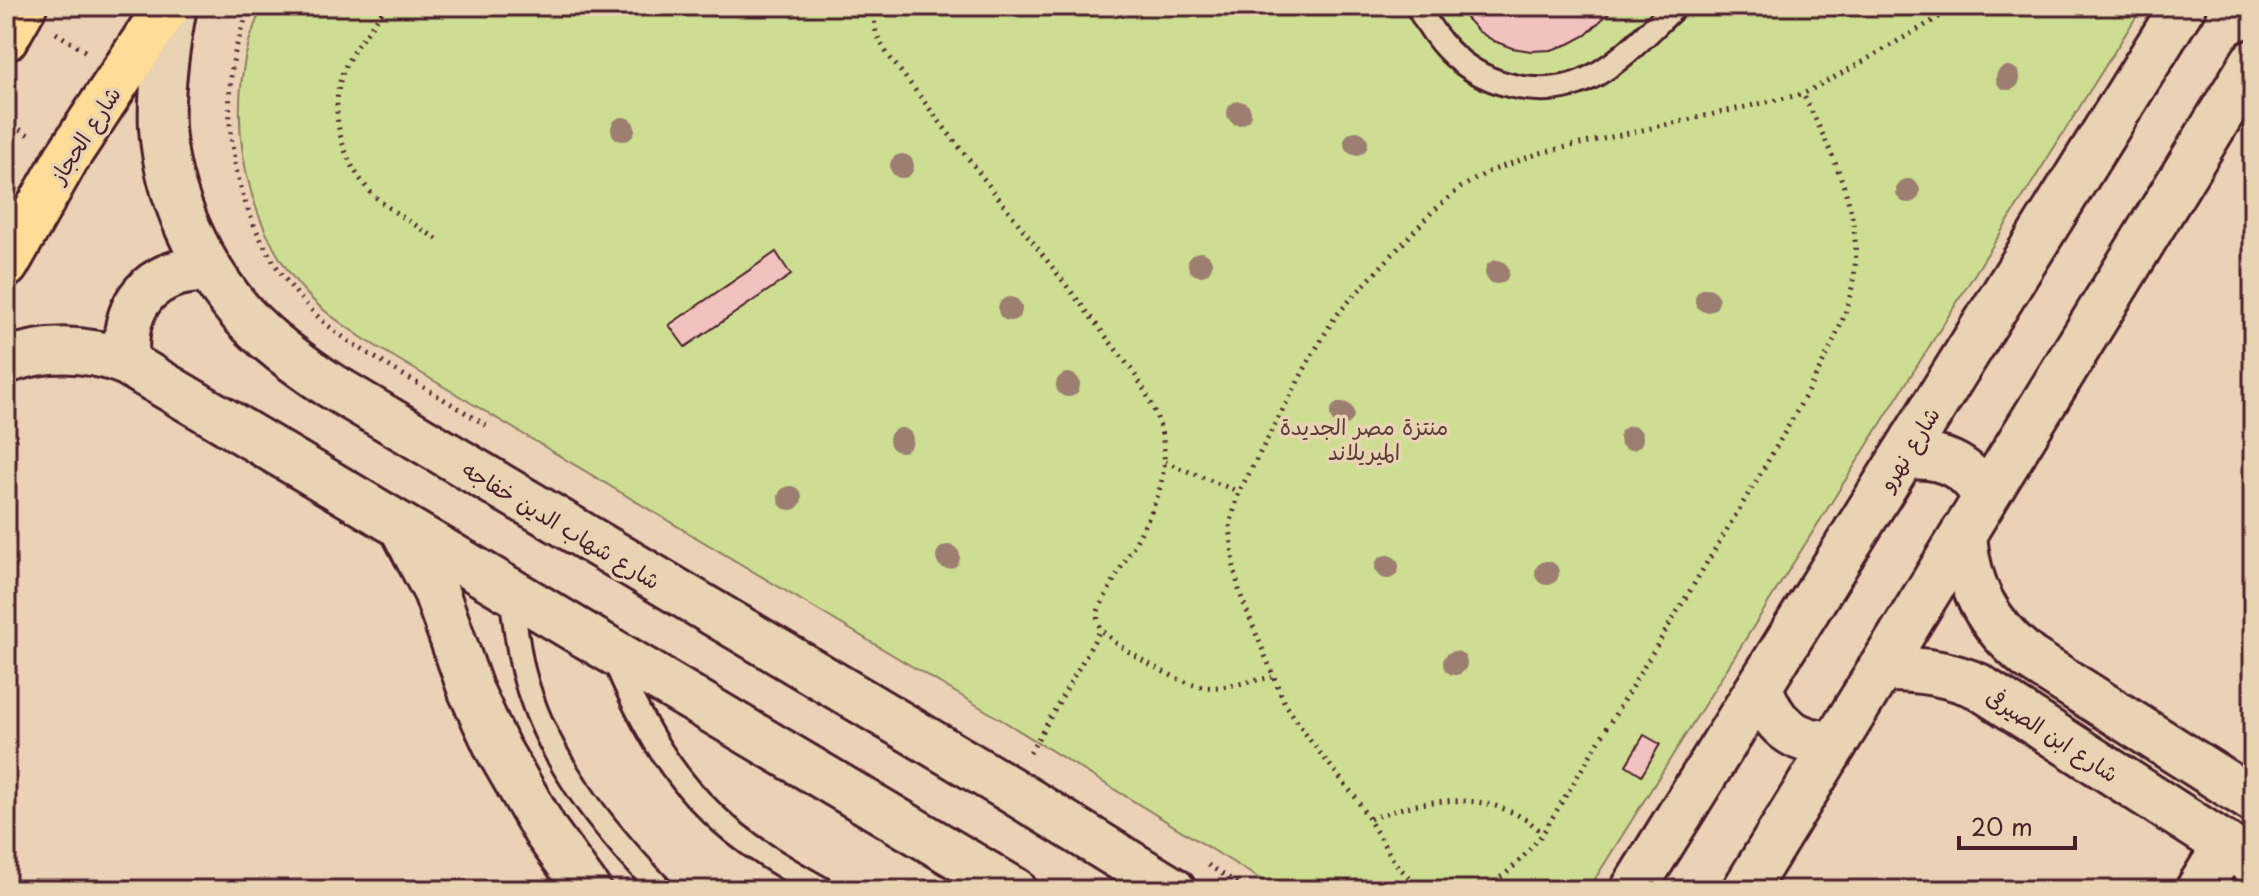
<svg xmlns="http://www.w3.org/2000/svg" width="2259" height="896" viewBox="0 0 2259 896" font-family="'Playpen Sans','Playpen Sans Arabic',sans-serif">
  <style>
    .green { fill: #cdde92; stroke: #8c7e5e; stroke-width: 2 }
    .building { fill: #f2c2be; stroke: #4a1f2b; stroke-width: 2 }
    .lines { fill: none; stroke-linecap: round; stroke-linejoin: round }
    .service-casing { stroke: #4a1f2b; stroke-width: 28 }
    .minor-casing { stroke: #4a1f2b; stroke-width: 50 }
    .primary-casing { stroke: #4a1f2b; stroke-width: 50 }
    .path { stroke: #4a1f2b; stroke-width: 5; stroke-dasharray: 2 6; stroke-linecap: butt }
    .service { stroke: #e8d3b2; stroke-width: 22 }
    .minor { stroke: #e8d3b2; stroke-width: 44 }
    .primary { stroke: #ffdd96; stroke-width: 44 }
    .tree { fill: #9d7f72 }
    .labels { text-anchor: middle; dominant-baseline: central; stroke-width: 7; stroke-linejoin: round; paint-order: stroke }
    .street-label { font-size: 22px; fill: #4a1f2b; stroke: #e8d3b2 }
    .park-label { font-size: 22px; fill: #5e3c3a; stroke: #e8d3b2 }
  </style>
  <rect width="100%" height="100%" fill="#ebd1b6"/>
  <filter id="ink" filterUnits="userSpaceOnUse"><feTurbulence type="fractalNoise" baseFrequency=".0125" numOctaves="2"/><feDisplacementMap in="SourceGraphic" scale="16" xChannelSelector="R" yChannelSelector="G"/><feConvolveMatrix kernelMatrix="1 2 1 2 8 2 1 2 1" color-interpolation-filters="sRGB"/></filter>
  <g filter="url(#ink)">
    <!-- green -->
    <path class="green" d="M263,6H2143L1588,890H1278L1005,722L364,339C344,325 323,312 306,293C240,222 219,94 263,6Z"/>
    <!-- building -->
    <path class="building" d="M1459,6H1616L1586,35L1569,44L1551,50L1531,51L1512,48L1494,41L1478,31L1465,17Z
      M776,252L791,275L685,347L669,325Z
      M1644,735L1660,744L1642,775L1626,765Z"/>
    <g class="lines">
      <!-- service casing -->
      <g class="service-casing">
        <path id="service" d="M1417,6C1426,22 1436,38 1449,51C1486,89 1550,102 1597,74C1626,57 1651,29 1676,6
          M511,592C514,618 517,644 523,670C545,757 601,827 662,890
          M613,657C637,714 666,770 712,813C744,845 785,868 824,890"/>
      </g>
      <!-- minor casing -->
      <g class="minor-casing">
        <path id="minor" d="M174,6C167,44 160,89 162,128C167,195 199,266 244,316C268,342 296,362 325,382L1011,790L1173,890
          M6,361C47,346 87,347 127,363L1014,890
          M127,363C121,305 150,268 210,270
          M1902,458C1938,452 1968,465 1985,497
          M402,527L436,592L471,691L498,749L546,832L588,890
          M1964,532C1967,586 1987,624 2029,658L2253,800
          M1880,669C1915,668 1946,672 1978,686L2253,863
          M1760,686C1771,724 1794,744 1835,743
          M1633,890L2183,6
          M1745,890L2253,62
          M2198,890L2226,845"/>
      </g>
      <!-- primary casing -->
      <g class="primary-casing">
        <path id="primary" d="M6,38L24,6
          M6,265L66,159L167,6"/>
      </g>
      <!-- path -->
      <path class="path" d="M250,6C242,29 233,52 231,76C222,169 255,260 325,323C346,341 371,355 395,370C427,389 458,408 489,427
        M387,6C372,26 355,45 345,67C325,113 344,171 381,202C399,216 420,227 438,240
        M877,6C871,26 877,38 888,55L1131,369C1202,472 1144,516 1099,609C1097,615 1097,621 1100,627C1110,645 1182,685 1203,687C1226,689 1250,681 1272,677
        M56,33L88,53
        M6,121L32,137
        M1165,462L1239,492
        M1030,753L1101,629
        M1370,819C1418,800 1476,790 1523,818C1530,822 1537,828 1543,833
        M1208,865L1248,890
        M1429,890L1412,881L1395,863L1356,798L1309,739L1284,702L1240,594L1234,567L1230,525L1239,492L1311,357L1335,317L1350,300L1432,212L1460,188L1488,172L1540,153L1803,94L1857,65L1958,6
        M1480,890C1507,877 1525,856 1543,833C1604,733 1665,632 1726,531C1752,488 1778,445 1803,400C1826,357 1851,316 1855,266C1860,205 1829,147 1803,94"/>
      <!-- service -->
      <use href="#service" class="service"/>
      <!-- minor -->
      <use href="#minor" class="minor"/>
      <!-- primary -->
      <use href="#primary" class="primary"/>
    </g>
    <!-- trees -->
    <g class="tree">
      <circle cx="2008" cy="78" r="12"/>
      <circle cx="1239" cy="113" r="12"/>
      <circle cx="623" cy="129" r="12"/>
      <circle cx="1356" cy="143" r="12"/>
      <circle cx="902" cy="166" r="12"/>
      <circle cx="1908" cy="191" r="12"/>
      <circle cx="1200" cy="264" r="12"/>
      <circle cx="1497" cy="272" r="12"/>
      <circle cx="1707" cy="300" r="12"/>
      <circle cx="1010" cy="309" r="12"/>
      <circle cx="1068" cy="385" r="12"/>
      <circle cx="1342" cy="414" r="12"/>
      <circle cx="1631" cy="438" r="12"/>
      <circle cx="901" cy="440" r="12"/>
      <circle cx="790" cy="498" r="12"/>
      <circle cx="948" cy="557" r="12"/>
      <circle cx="1387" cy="567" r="12"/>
      <circle cx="1547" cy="573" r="12"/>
      <circle cx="1455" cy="663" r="12"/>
    </g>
  </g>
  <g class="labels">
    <!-- street labels -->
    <g class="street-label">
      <text transform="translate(84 134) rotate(-57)">شارع الحجاز</text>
      <text transform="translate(1908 448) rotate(-58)">شارع نهرو</text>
      <text transform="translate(562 524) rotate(31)">شارع شهاب الدين خفاجه</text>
      <text transform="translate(2053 734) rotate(33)">شارع ابن الصيرفى</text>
    </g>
    <!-- park labels -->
    <g class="park-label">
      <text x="1364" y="425">منتزة مصر الجديدة<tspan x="1364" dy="25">الميريلاند</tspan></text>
    </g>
  </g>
  <!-- margin -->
  <rect width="2259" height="896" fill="none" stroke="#e8d3b2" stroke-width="32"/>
  <rect x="16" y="16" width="2227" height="864" fill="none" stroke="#4a1f2b" stroke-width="3" filter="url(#ink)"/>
  <!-- scale -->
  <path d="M1959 836v12h116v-12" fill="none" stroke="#4a1f2b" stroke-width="4"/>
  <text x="1971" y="836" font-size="24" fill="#4a1f2b" stroke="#e8d3b2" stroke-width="6" paint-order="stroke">20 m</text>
</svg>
